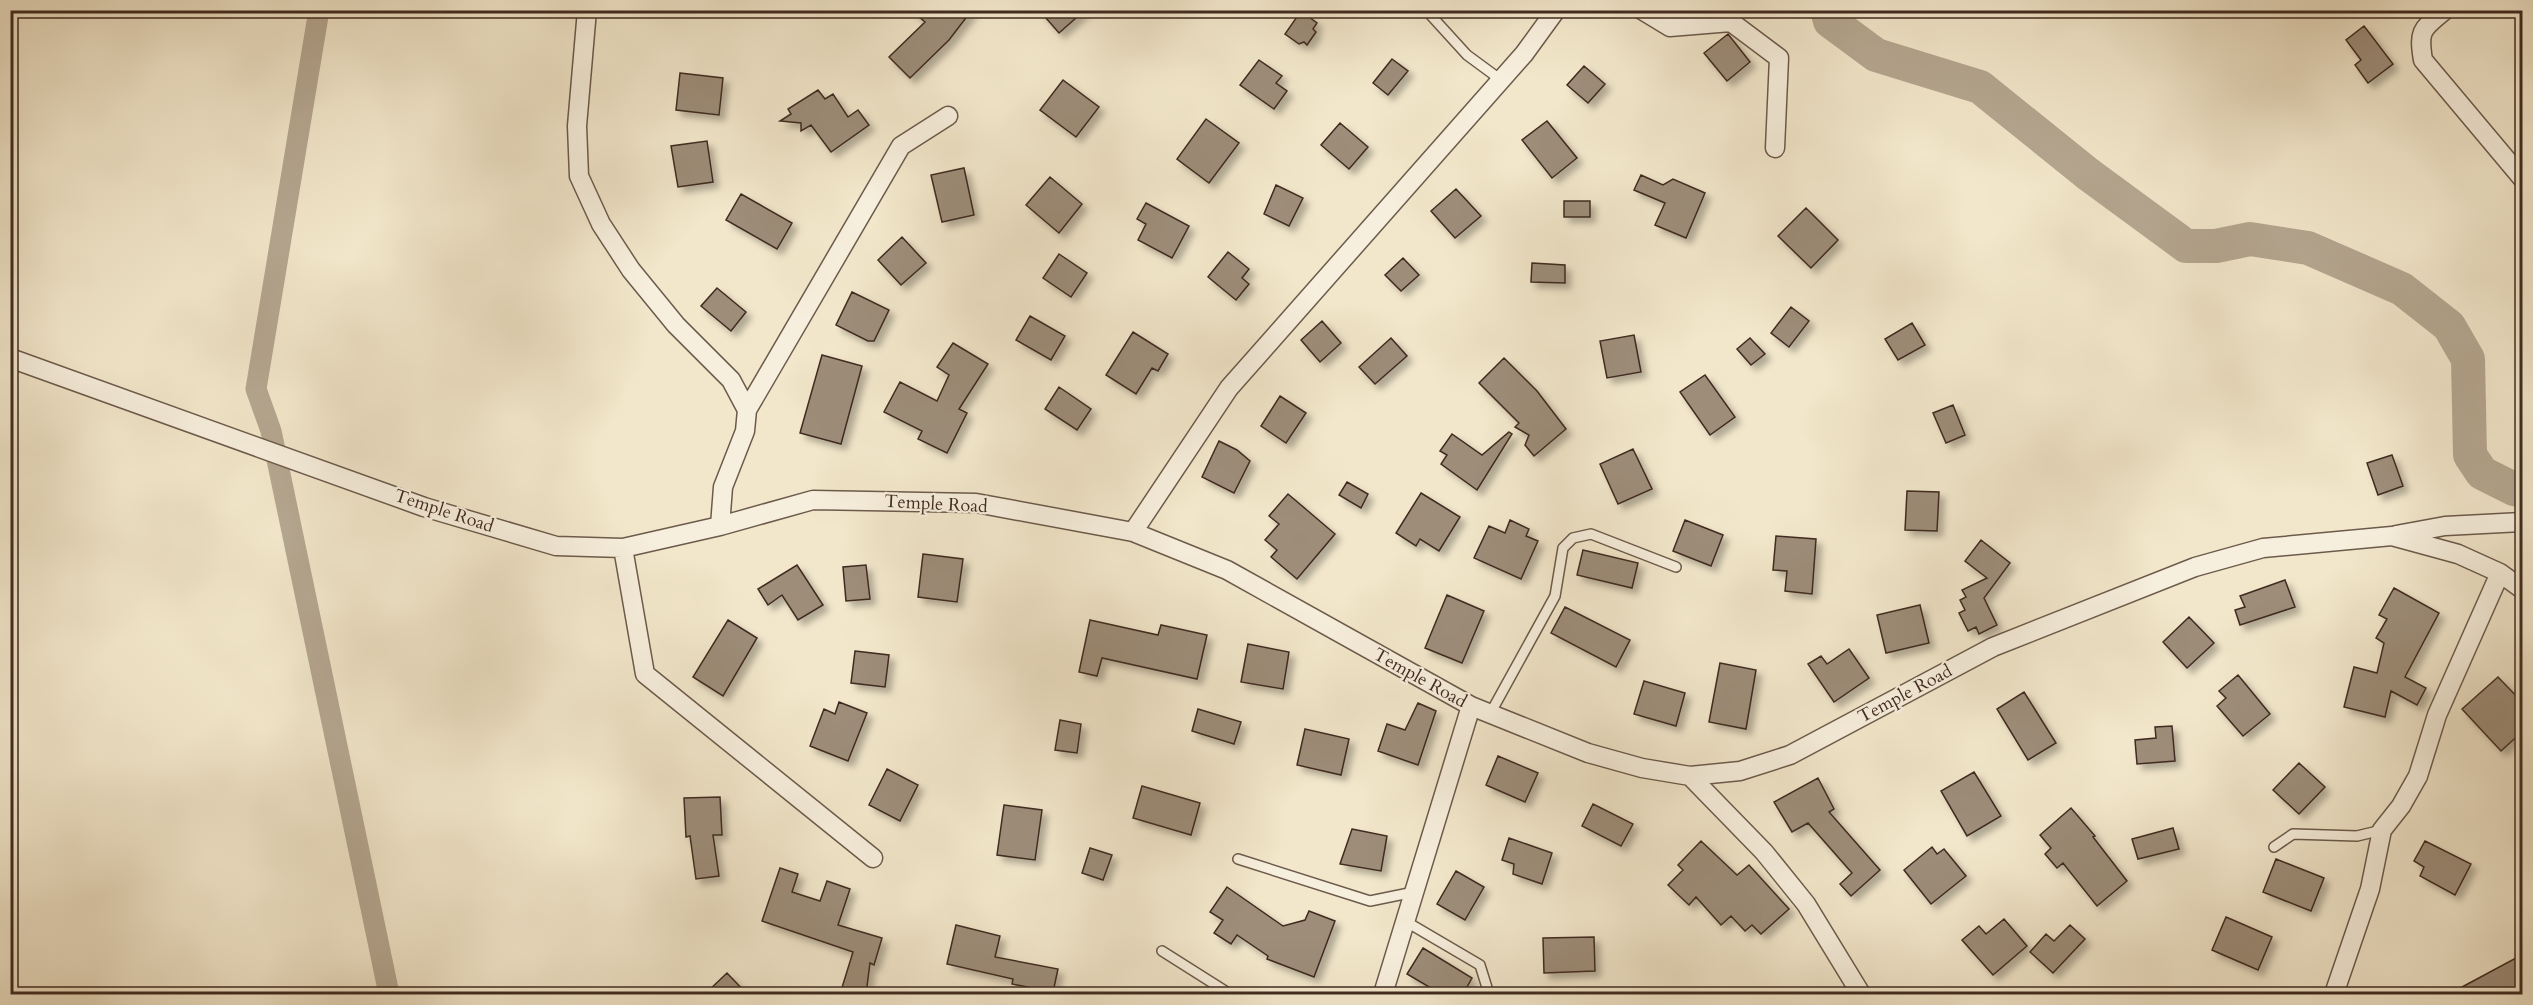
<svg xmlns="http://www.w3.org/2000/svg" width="2533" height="1005" viewBox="0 0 2533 1005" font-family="Cardo,serif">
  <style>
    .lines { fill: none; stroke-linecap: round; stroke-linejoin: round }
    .canal { stroke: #b5a791; stroke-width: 21 }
    .river { stroke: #b5a791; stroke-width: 34 }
    .building { fill: #9d8d79; stroke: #402b20; stroke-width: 1.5; filter: url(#shadow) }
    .service-casing { stroke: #6c5a4b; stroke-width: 12 }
    .minor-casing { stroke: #6c5a4b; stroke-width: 21 }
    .service { stroke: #f7efdd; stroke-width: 9 }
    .minor { stroke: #f7efdd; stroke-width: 18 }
    .labels { text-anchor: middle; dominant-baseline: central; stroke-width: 4.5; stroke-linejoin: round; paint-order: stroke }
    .street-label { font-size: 18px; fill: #402b20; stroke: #f7efdd }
  </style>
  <defs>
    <filter id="shadow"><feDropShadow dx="5.5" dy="5.5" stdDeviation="3" flood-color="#0004"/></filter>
  </defs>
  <rect width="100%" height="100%" fill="#f2e7cb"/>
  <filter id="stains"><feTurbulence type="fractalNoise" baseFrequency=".00333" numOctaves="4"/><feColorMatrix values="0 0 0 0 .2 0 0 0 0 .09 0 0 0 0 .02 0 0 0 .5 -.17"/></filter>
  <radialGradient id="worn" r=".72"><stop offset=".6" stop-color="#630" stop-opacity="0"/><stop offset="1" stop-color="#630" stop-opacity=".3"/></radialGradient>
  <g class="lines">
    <!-- canal -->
    <path class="canal" d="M319,10L256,389L271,431L389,994"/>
    <!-- river -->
    <path class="river" d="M1827,10L1830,21L1876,55L1980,87L2088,174L2186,246H2216L2250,239L2308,248L2402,289L2449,326L2468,359L2470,455L2482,473L2514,489L2522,491"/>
  </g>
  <!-- building -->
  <path class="building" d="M911,10H972L949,40L910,78L889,57L925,22Z
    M1039,10H1085L1059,33Z
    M1301,11L1317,23L1313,29L1316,32L1307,45L1304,42L1299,44L1285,34Z
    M2364,26L2393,64L2368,83L2355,65L2361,60L2346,40Z
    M1728,34L1750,62L1727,81L1704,53Z
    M1392,59L1408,71L1388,95L1373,83Z
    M1259,60L1282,76L1276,83L1287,91L1274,109L1240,85Z
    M1584,66L1605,84L1588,103L1567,85Z
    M680,73L723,78L719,115L676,110Z
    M1063,80L1099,107L1076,137L1040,110Z
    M818,90L825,99L833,94L848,117L858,110L869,125L831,152L811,125L801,131V123L780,121L791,114L788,109Z
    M1206,119L1239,143L1209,183L1177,159Z
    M1547,121L1577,158L1552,178L1522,140Z
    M1340,123L1368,147L1349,169L1321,145Z
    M707,141L713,182L678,187L671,146Z
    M964,168L974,215L942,222L931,175Z
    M1641,175L1663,185L1673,179L1705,193L1686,238L1655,225L1665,203L1634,190Z
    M1050,177L1082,204L1059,233L1026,205Z
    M1276,185L1303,198L1289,226L1264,214Z
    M1456,189L1481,216L1455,238L1431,211Z
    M741,194L792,223L777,249L726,220Z
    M1564,201H1590V217H1564Z
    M1146,203L1189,226L1172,258L1138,240L1146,224L1137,219Z
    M1806,208L1838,240L1811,268L1778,236Z
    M902,237L926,263L901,285L878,260Z
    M1228,252L1249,269L1242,278L1249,284L1236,300L1208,277Z
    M1059,254L1087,273L1071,297L1043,278Z
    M1403,258L1419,275L1401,291L1385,275Z
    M1532,263L1565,265V283L1531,282Z
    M717,288L746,312L731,331L701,306Z
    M852,292L889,310L874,341H868L836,325Z
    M1791,307L1809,321L1789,347L1771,333Z
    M1030,316L1065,336L1051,360L1016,340Z
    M1322,321L1341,343L1320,362L1301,340Z
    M1912,323L1925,345L1898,360L1885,339Z
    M1133,332L1168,354L1158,371L1152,368L1136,394L1106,375Z
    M1634,335L1641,372L1607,378L1600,341Z
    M1391,338L1407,356L1375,384L1359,367Z
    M1750,338L1765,354L1751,365L1737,349Z
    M953,343L988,364L959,409L967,413L947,453L918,439L922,431L884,412L900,382L937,401L949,375L937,367Z
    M822,355L862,366L841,444L800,433Z
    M1504,358L1537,391L1566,429L1534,456L1525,445L1529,435L1515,427L1519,423L1479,383Z
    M1705,375L1735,417L1710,435L1680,392Z
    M1059,387L1091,409L1077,430L1045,409Z
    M1280,396L1306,413L1286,443L1261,426Z
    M1953,405L1965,435L1946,443L1933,413Z
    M1509,432L1512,434L1477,490L1441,464L1447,455L1440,451L1452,434L1482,455Z
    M1219,441L1237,450L1250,461L1234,493L1202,477Z
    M1633,449L1652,489L1618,504L1600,464Z
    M2392,455L2403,486L2378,495L2367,463Z
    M1347,482L1368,494L1361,508L1339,495Z
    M1907,491L1939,492L1937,531L1905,530Z
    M1421,493L1460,517L1439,551L1420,539L1416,546L1396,533Z
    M1288,494L1335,534L1297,579L1271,557L1277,550L1265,540L1279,524L1269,516Z
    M1510,520L1529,529L1526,536L1538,541L1521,579L1474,558L1489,526L1505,533Z
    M1685,520L1723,535L1711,566L1673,551Z
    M1776,536L1816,539L1812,594L1785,591L1787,571L1773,570Z
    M1981,540L2010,563L1984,598L1997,625L1979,634L1976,627L1968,631L1959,613L1965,610L1960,600L1966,597L1962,590L1987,578L1965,561Z
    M1583,550L1638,563L1632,588L1577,575Z
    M923,554L963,559L957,602L918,597Z
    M797,565L823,605L798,620L782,595L768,605L758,589Z
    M866,565L870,599L846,601L843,567Z
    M2285,580L2295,607L2240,625L2235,610L2245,607L2240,596Z
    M2394,588L2439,613L2405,677L2426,688L2417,705L2391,691L2385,717L2344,707L2354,667L2377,673L2384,643L2376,638L2387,619L2379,615Z
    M1447,595L1484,611L1462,663L1425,648Z
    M1920,605L1929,643L1886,653L1877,615Z
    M1565,607L1630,640L1616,667L1551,633Z
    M2189,617L2214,643L2187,668L2163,642Z
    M728,620L757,638L723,696L693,677Z
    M1090,620L1158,635L1161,625L1207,635L1197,679L1102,658L1097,676L1079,672Z
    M1248,644L1289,652L1283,689L1241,682Z
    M1849,649L1869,678L1834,702L1808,664L1821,656L1827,664Z
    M855,651L889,655L885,687L851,683Z
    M1720,663L1756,670L1746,729L1709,722Z
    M2238,675L2270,714L2243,736L2217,706L2226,698L2219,691Z
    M2498,677L2523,703V731L2501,751L2462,709Z
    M1644,681L1685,693L1676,726L1634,714Z
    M2024,692L2056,743L2028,760L1997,709Z
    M839,702L867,713L848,761L810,746L824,709L835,714Z
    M1418,703L1436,711L1418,765L1378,751L1387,724L1405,730Z
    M1198,709L1241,722L1234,744L1192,731Z
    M1060,720L1081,724L1077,753L1055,750Z
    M2172,726L2175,761L2137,764L2135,740L2156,738L2155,727Z
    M1305,729L1349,739L1341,775L1297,765Z
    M1498,756L1538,773L1525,802L1486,785Z
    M2299,763L2325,787L2299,814L2273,790Z
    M887,769L918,785L900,821L869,805Z
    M1974,772L2001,816L1967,836L1941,791Z
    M1818,778L1834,809L1829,812L1880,870L1851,896L1840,884L1852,873L1808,823L1792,832L1774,802Z
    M1142,786L1200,803L1191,835L1133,818Z
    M720,797L722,835H713L719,876L696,879L690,836L686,837L684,798Z
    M1593,804L1633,824L1621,846L1582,826Z
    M1004,805L1042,810L1035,860L997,855Z
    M2071,808L2095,836L2093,837L2127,881L2097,906L2063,863L2057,868L2045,854L2051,848L2040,835Z
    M2173,828L2179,849L2138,859L2132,839Z
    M1352,829L1387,836L1381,871L1340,864Z
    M1509,838L1552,853L1542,884L1513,874L1514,864L1502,860Z
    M1701,841L1737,875L1749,865L1789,909L1761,934L1752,925L1745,931L1731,916L1721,925L1696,897L1689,905L1668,885L1683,870L1678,865Z
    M2425,841L2471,864L2455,895L2420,876L2424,867L2414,861Z
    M1932,847L1937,854L1944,849L1966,876L1931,904L1904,870Z
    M1090,848L1112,855L1103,880L1082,873Z
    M2276,859L2324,878L2311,911L2263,892Z
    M780,868L798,874L792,892L820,901L827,881L850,889L838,925L882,938L874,965L870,963L866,994H840L853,952L762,921Z
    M1456,871L1484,887L1465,920L1437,904Z
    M1227,887L1283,926L1305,920L1309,911L1335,921L1314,977L1267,959L1268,956L1237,935L1231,944L1214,933L1223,920L1210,912Z
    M2226,917L2272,937L2258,970L2212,950Z
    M2004,919L2027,946L1993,975L1962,940L1979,926L1986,934Z
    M956,925L1000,936L995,957L1058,969L1053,992L1012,984L1013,979L947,964Z
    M2070,925L2085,939L2053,973L2030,952L2046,934L2054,941Z
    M1594,937L1595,971L1544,973L1543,938Z
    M1423,948L1472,978L1463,994H1441L1407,974Z
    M2516,958L2523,968V989L2513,994H2449Z
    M727,973L747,994H705Z"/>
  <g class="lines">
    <!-- service casing -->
    <g class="service-casing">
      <path id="service" d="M1426,10L1467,55L1501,80
        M1490,714L1555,596L1563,548L1573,538L1591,534L1676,567
        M2274,847L2293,834L2357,836L2382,830
        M1238,859L1370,901L1414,892
        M1405,921L1480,965L1489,994
        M1162,951L1230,994"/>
    </g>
    <!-- minor casing -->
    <g class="minor-casing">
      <path id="minor" d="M587,10L577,126L579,176L601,224L631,270L676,325L731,380L747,410L745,431L723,487L720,526
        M1642,10L1670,27L1731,22L1779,58L1775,148
        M2445,10C2422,29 2418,30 2423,60L2522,178
        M10,358L424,507L556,546L623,548L720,526L813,500L976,503L1133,532L1227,570L1471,706L1588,753L1642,768L1690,776L1740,771L1790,755L1993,647L2195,567L2263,548L2392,536L2458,554L2500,573L2522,589
        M747,410L901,146L948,116
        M1133,532L1229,388L1524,54L1556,10
        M2396,535L2445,526L2522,522
        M623,548L645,674L873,858
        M1690,776L1764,852L1806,904L1861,994
        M1383,994L1471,706
        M2334,994L2370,889L2382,830L2401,806L2418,776L2437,715L2500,573"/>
    </g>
    <!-- service -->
    <use href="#service" class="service"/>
    <!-- minor -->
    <use href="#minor" class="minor"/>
  </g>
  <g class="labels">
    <!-- street labels -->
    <g class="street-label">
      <text transform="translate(936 504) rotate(3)">Temple Road</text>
      <text transform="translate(444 511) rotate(18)">Temple Road</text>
      <text transform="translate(1420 678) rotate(29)">Temple Road</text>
      <text transform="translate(1905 694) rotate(-28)">Temple Road</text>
    </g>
  </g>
  <!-- margin -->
  <rect width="2533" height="1005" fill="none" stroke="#f2e7cb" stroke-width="36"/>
  <rect x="12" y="12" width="2509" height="981" fill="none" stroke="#402b20" stroke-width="3"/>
  <rect x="18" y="18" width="2497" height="969" fill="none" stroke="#402b20" stroke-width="1.5"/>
  <rect width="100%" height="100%" filter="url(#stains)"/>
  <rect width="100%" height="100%" fill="url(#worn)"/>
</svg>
